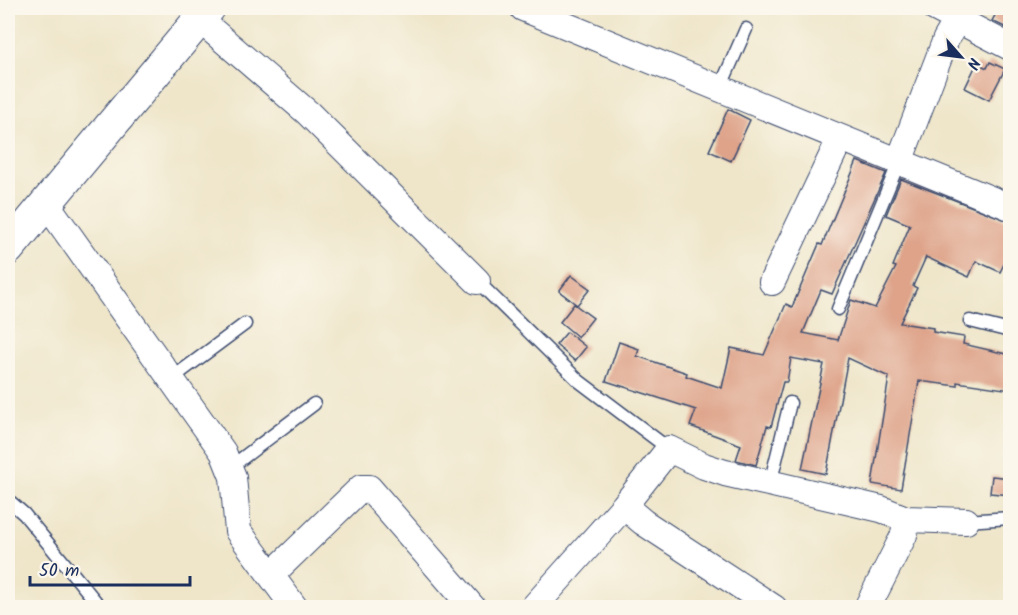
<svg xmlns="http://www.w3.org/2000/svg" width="1018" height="615" viewBox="0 0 1018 615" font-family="Kalam,sans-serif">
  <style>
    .building { fill: #dea389 }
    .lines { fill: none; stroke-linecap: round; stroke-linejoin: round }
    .service-casing { stroke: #3b4a6e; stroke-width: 15 }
    .minor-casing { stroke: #3b4a6e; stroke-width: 28 }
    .tertiary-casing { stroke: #3b4a6e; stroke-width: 34 }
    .service { stroke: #fff; stroke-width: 12 }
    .minor { stroke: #fff; stroke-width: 26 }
    .tertiary { stroke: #fff; stroke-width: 32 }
  </style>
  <rect width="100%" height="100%" fill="#fbf7ec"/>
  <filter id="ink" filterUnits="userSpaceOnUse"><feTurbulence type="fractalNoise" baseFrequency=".0167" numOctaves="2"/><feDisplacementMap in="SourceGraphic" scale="12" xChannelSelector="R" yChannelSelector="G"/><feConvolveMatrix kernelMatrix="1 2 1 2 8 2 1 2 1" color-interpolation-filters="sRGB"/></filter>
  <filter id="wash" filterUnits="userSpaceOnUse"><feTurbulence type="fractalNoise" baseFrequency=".008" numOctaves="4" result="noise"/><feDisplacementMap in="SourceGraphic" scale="24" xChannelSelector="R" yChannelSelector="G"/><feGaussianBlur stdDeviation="1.35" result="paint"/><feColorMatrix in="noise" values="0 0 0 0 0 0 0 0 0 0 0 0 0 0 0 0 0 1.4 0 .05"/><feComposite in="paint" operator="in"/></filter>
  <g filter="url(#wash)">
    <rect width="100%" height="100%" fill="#efe6ca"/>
    <g id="blocks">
      <!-- building -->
      <path class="building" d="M999,8H1011V30L992,21Z
        M990,62L1005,69L989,100L965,88L977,63L987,68Z
        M728,109L750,120L731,161L709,151Z
        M857,161L886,173L832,294L821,290L803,333L838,340L851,300L875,308L896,267L893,266L910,225L886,215L901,179L1011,222V250L1000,272L976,261L969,277L926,257L913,286L917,288L900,323L933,328V332L964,337L963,344L1011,355V390L957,382V386L919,381L901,489L872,484L889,377L848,358L826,474L802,469L824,364L791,358L787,382H783L771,427L767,426L756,465L736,460L741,445L690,426L696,410L606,381L619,342L639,349L637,356L687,373L686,376L722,388L731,348L764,355L786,304L792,307L819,244L822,245Z
        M571,275L590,289L577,305L559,291Z
        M574,304L593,318L578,337L560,322Z
        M567,332L586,347L575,361L556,345Z
        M992,476L1011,478V495L990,493Z"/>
    </g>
  </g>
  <g filter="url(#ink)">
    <use href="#blocks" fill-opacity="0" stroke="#3b4a6e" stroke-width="1.5"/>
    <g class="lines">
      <!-- service casing -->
      <g class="service-casing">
        <path id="service" d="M720,88L746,29
          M477,281L579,381L669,449
          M838,309L899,162
          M970,321L1010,331
          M171,379L245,324
          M229,463L240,460L314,404
          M770,484L790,403
          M8,500L24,514L101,608
          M966,521L1010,518"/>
      </g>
      <!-- minor casing -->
      <g class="minor-casing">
        <path id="minor" d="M523,8L1010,207
          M935,8L1010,47
          M199,19L308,113L477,281
          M899,162L946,39L964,8
          M46,203L223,452L233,477L238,531L295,608
          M772,282L840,139
          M624,506L643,522L774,608
          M271,575L361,488H369L473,608
          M533,608L624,506L669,449L704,466L725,473L881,509L906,519L966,521
          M867,608L904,535L906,519"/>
      </g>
      <!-- tertiary casing -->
      <g class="tertiary-casing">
        <path id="tertiary" d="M8,249L209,8"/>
      </g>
      <!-- service -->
      <use href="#service" class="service"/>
      <!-- minor -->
      <use href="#minor" class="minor"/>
      <!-- tertiary -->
      <use href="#tertiary" class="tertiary"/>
    </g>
  </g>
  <!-- margin -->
  <rect width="1018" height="615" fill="none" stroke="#fbf7ec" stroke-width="30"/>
  <!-- north arrow -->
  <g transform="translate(961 57) rotate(118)" stroke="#fbf7ec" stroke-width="4.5" paint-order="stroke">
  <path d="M0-4.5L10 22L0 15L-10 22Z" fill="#1b2f5e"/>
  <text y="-9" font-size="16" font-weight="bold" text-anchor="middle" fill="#1b2f5e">N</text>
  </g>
  <!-- scale -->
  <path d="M30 576v9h160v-9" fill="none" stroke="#1b2f5e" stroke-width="3"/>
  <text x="39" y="576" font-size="18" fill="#1b2f5e" stroke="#fbf7ec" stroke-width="4.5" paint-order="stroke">50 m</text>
</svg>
